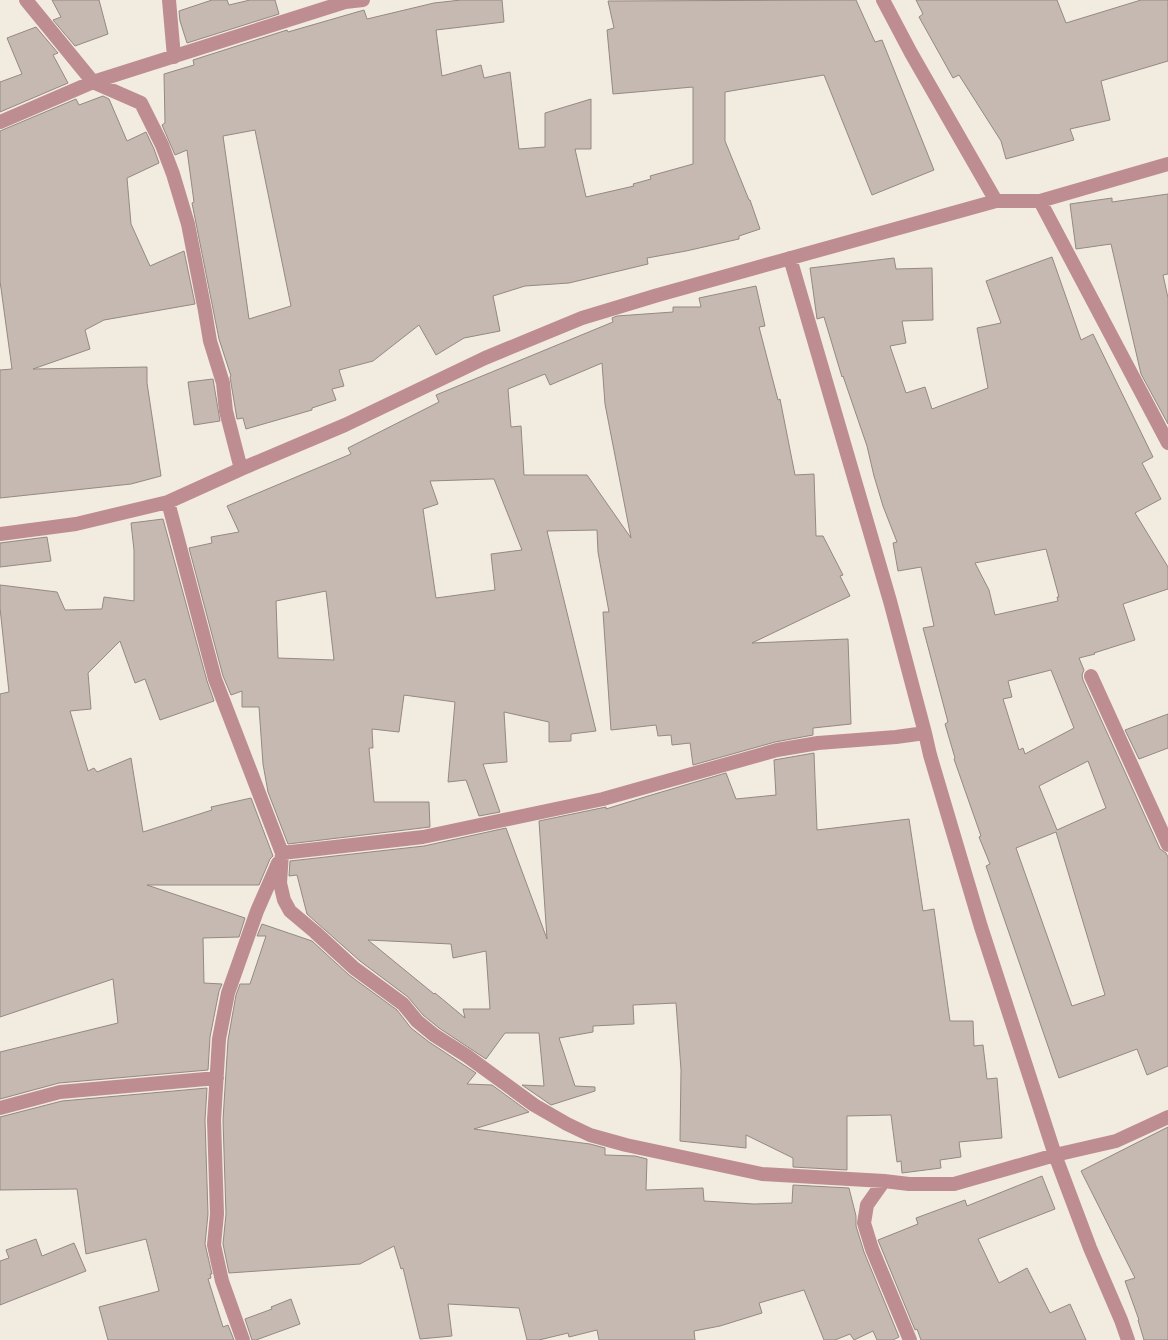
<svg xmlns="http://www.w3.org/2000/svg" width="1168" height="1340" viewBox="0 0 1168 1340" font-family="Quicksand,sans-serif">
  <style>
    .building { fill: #c5b9b2; stroke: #958983; fill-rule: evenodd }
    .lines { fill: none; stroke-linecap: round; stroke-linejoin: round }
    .minor { stroke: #bd8d91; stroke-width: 14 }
  </style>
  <rect width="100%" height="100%" fill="#f2ebdf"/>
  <!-- building -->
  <path class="building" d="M52,0H99L108,34L75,46L53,20L61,17Z
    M212,0H227L229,5L250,0H275L279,14L187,43L180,21L179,11Z
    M461,0H502L504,22L436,30L442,76L481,65L484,78L510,72L519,149L545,147V113L591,99V149H575L586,197L634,186L633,184L651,179L650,176L693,164V87L613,94L607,30L614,28L608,1L856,0L875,42L882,40L934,170L872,195L824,75L725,92V141L749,200H750L760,229L739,236V239L686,251L647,258L648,264L569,283L525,286L493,296L500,331L464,338L436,355L419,325L373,361L339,370L344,386L332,389L336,400L312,408V410L246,429L243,418L237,419L230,377L231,376L219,339L192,203L194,202L187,150L175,155L162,125L165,123L164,74L194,65L193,60L287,30L288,32L364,10L367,19L434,3ZM255,130L291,306L249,319L223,136Z
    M916,0H1057L1066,23L1141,0H1168V61L1101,81L1110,120L1070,129L1074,140L1006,159L1001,141L959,75L953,78L919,17L923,14Z
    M36,27L58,53L53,55L68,83L0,112V82L22,74L7,38Z
    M103,96L109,99L127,141L146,132L154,149L159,163L127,178L131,224L150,266L184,251L195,304L104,320L85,330L90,349L33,369L147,367V383L161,476L131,484L0,498V370L12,369L0,281V131L76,99L79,105Z
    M1168,194V274L1163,275L1168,298V424L1141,374L1111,244L1076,249L1070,204L1112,198V202Z
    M1052,257L1081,340L1093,334L1153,457L1142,463L1161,499L1135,513L1168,567V589L1123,604L1135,640L1094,653L1095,654L1079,658L1084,670L1082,675L1083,680L1160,849L1166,853L1168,857V1066L1147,1075L1137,1049L1089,1067L1059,1078L986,866L990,864L979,837L981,836L954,759L955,758L945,724L948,722L923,628L934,626L921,567L898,571L893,543L897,542L883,506L874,476L867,446L843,376L842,377L824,317L817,319L810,268L894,258L896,269L932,268L933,320L902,321L906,343L890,346L906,393L925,387L932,409L988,388L977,328L1001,323L986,281ZM1046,549L1059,597H1057L1058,601L995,615L989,590L975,563ZM1051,670L1074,728L1025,754L1023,748L1019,750L1003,699L1012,697L1008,681ZM1088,761L1106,808L1057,830L1039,786ZM1056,832L1105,995L1072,1006L1016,848Z
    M756,286L765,326L759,327L778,400L780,399L795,475L814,474L816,536H823L843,575L840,576L850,596L752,643L848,639L851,724L813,728V735L775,742L693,765L690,743L672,745L671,735L658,736L656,725L611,730L603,612H609L598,552L597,530L547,531L596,731L571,734V741L549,742V722L504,712L507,762L483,764L500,812L479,816L466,780L448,782L455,702L404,695L399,732L372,729L373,748H369L374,802H429L430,827L288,844L268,792L263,764L259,707H242V691L231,695L223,676L189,548L212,543L211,537L239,532L227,506L351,454L348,448L439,402L436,395L613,322L612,318L617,316L673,312V307H701L699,298ZM602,363L605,404L631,538L587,475H524L521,426L511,427L508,389L545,374L550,385ZM491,479H494L522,550L491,554L495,590L436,598L423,509L438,504L430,481ZM326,591L334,660L278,658L276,601Z
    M213,379L220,421L194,425L188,382Z
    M163,519L207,681L214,701L160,720L145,679L135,683L120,641L88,673L91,709L70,711L88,771L94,768L97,772L131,758L143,832L212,810L211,807L251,798L273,856L270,859L259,885H147L245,918L239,937L203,938L204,983L222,984L219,991L210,1037L208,1070L59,1083L0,1099V1052L118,1023L113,979L0,1017V694L9,692L0,608V585L57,592L65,610L102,609L104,597L134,601V550L131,523Z
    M47,537L51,561L0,567V543Z
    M1168,714V748L1139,759L1125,730Z
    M814,753L817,830L909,819L923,911L934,909L950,1021H973L974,1046L983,1045L987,1079L997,1078L1002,1138L959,1142L961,1157L940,1160L941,1168L902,1173L901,1161L897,1162L891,1115L847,1116V1170L793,1167V1158L746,1135V1148L680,1141L681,1070L676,1003L633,1005L634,1024L593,1026V1032L559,1038L575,1086L595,1087V1091L551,1105L522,1085L544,1086L539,1033H505L486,1059L439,1028L423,1015L408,997L360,961L307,914L297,875L289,876L290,861L424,846L506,828L547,939L539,821L606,807V809L648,796L726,773L736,799L776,795L774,760ZM368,940L451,944L453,958L486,951L490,1009H463L465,1018L435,993L434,994Z
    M262,924L312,941L349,975L397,1010L411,1028L429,1042L476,1073L467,1084L492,1085L529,1112L474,1129L590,1144L605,1148V1155L635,1156L647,1159L646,1190L703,1188L704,1201L754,1204L792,1203L793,1185L849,1188L856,1216V1226L864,1252L899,1337L893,1340H877L873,1331L854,1340L850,1334L835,1340H824L804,1290L759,1303L762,1313L720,1326L694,1331L695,1340H599L597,1330L569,1337L568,1333L539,1340H527L519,1308L448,1304L452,1336L420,1339L403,1268L401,1269L394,1246L360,1264L229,1273L223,1244L226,1214L223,1120L228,1040L236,995L240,984H250L266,936H257Z
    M207,1088L205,1120L208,1214L205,1244L212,1274H210L211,1278L208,1279L223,1327L228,1325L234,1340H108L99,1307L159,1291L146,1239L86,1254L77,1189L0,1190V1117L62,1101Z
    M1168,1127V1340H1144L1138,1320H1139L1125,1281L1135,1278L1081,1171Z
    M1042,1176L1055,1209L978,1239L999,1283L1027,1268L1050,1313L1070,1304L1086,1340H921L917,1329L915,1330L878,1240L918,1224L916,1218L965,1200L967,1206Z
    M36,1239L42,1256L74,1243L86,1271L0,1305V1261L9,1258L6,1250Z
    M291,1299L300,1324L256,1340H252L245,1319L272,1309L271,1307Z"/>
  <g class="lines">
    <!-- minor -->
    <path class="minor" d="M26,0L93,82L141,103L162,145L173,174L188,224L205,311L210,341L223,383L226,411L241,469
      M169,0L174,57
      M883,0L911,53L996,201
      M0,122L93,82L345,2L363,0
      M1040,201L1168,443
      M790,258L890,601L925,733
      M168,502L215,679L282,853L280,883L284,900L290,911L315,932L354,968L403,1004L417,1021L434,1035L467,1056L534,1105L567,1124L590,1135L626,1145L762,1174L884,1181L909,1184H954L1055,1155L1116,1141L1168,1117
      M0,534L76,524L168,502L241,469L345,425L485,358L582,318L658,295L996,201H1040L1168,164
      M1091,676L1168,845
      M282,853L423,837L603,799L777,750L818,743L896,737L925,733L930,755L981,927L1055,1155L1090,1248L1121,1320L1128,1340
      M0,1108L60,1092L217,1078
      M884,1181L867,1205L864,1223L872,1249L910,1340
      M243,1340L222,1281L214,1245L217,1214L214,1120L219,1039L228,993L257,911L278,863"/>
  </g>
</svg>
